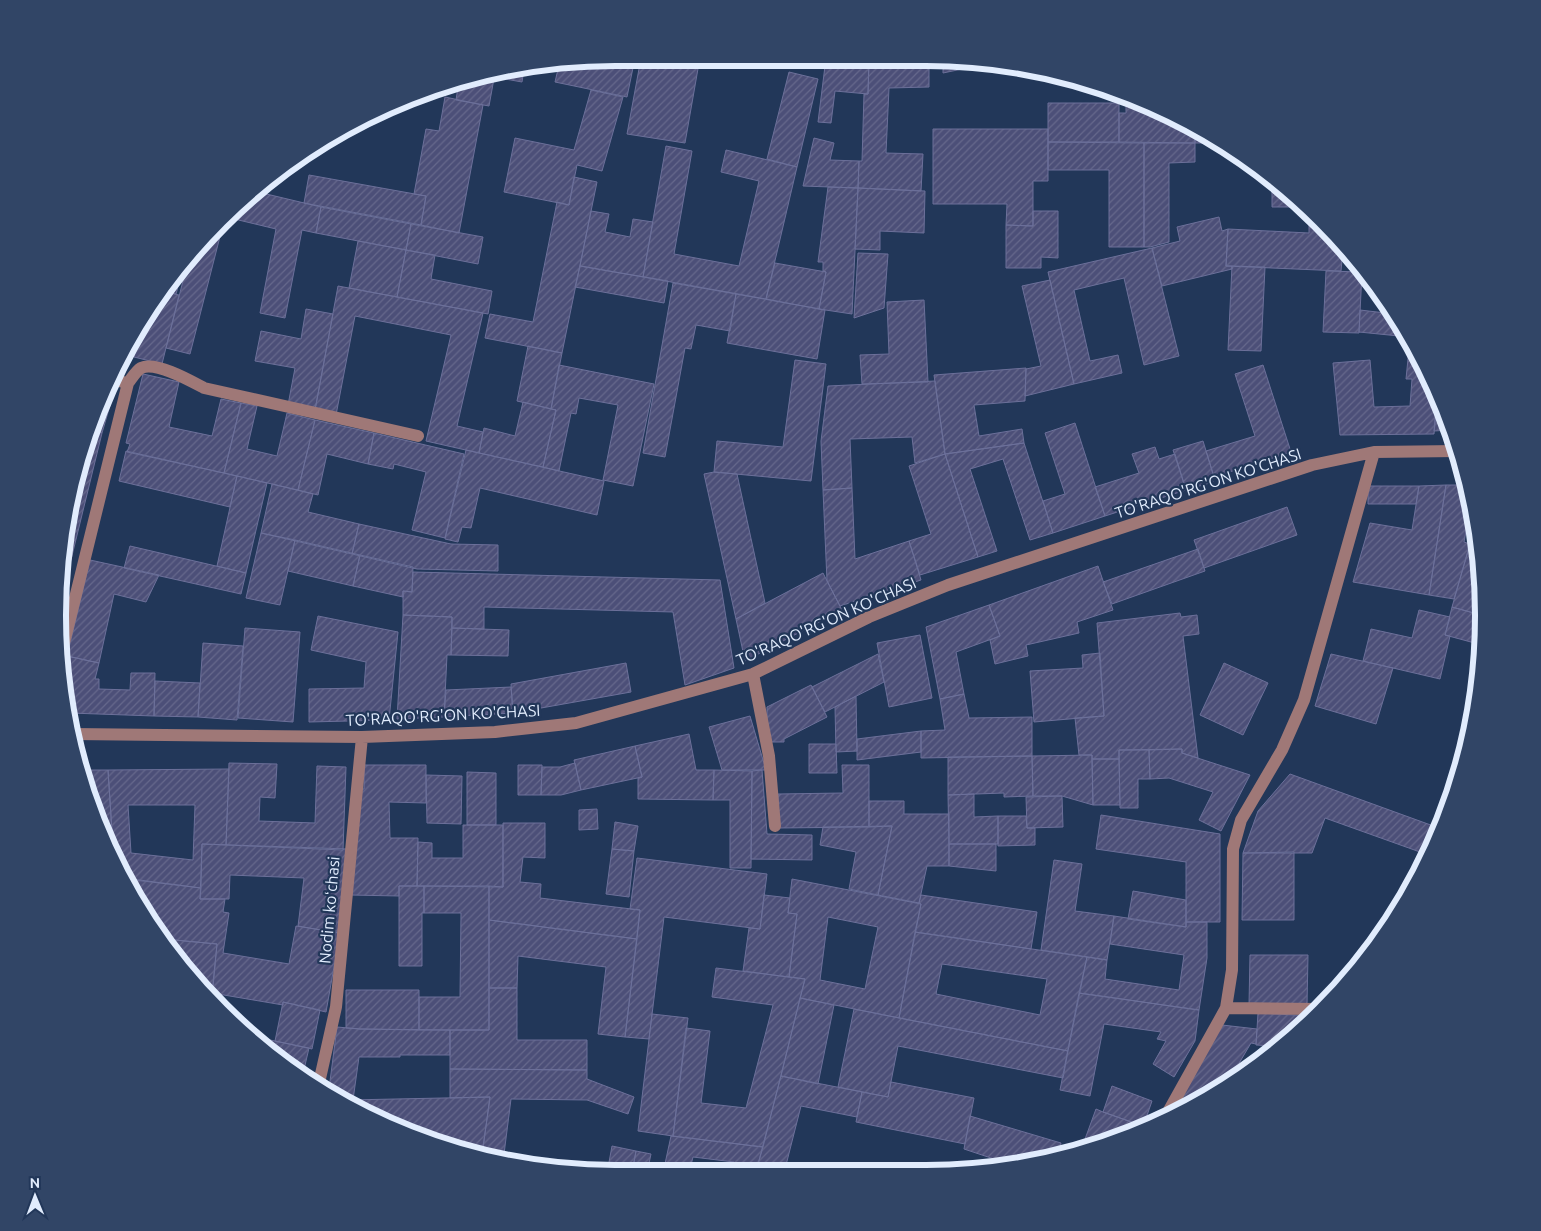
<svg xmlns="http://www.w3.org/2000/svg" width="1541" height="1231" viewBox="0 0 1541 1231" font-family="Ubuntu,sans-serif">
  <style>
    .building { fill: url(#building-hatch); stroke: #6c709a; fill-rule: evenodd }
    .lines { fill: none; stroke-linecap: round; stroke-linejoin: round }
    .minor { stroke: #9f7877; stroke-width: 12 }
    .labels { text-anchor: middle; dominant-baseline: central; stroke-width: 4.5; stroke-linejoin: round; paint-order: stroke }
    .street-label { font-size: 16px; fill: #e1ecfd; stroke: #223759 }
    .rim { fill: none; stroke: #e1ecfd; stroke-width: 6 }
  </style>
  <defs>
    <pattern id="building-hatch" width="6" height="6" patternUnits="userSpaceOnUse" patternTransform="scale(1.25)"><rect width="6" height="6" fill="#4c4f78"/><path d="M-1 1l2-2M0 6l6-6M5 7l2-2" fill="none" stroke="#66688c"/></pattern>
  </defs>
  <rect width="100%" height="100%" fill="#223759"/>
  <!-- building -->
  <path class="building" d="M616,58H635L627,97L555,82L559,65L588,61L604,64L606,59Z
    M641,58H668L699,63L685,143L627,134Z
    M826,58H842L869,62L868,94L835,91L831,123L818,122Z
    M869,58L929,59V87L889,88L886,153L923,154L921,191L858,188L859,161H862L864,94H868Z
    M943,59H962L986,64L943,73Z
    M524,69L522,82L494,77L495,73Z
    M789,72L818,79L797,167L767,159Z
    M495,73L489,106L456,100L459,81L471,76Z
    M591,90L623,97L602,171L577,165L569,205L504,192L515,138L574,150Z
    M445,97L483,105L459,233L421,225L426,196L414,194L426,129L439,131Z
    M1126,97L1149,107V114H1163L1195,128V143L1119,142V113H1126Z
    M1048,103H1119V142H1048Z
    M1195,128L1205,132L1219,143H1195Z
    M933,129H1048V181H1033V226L1006,225L1007,204H933Z
    M814,138L834,143L830,160L859,161L858,188L803,186Z
    M1048,142L1144,143V247H1109V170H1048Z
    M1144,143H1195V162L1169,163V242L1150,247H1144Z
    M666,146L692,151L674,254L739,266L759,181L721,172L726,150L797,167L766,299L643,277Z
    M309,175L426,196L421,225L304,203Z
    M574,177L597,182L562,353L485,338L490,314L533,322L557,202L569,205Z
    M1272,180L1293,196L1304,207H1272Z
    M828,187L858,188L852,314L819,309L826,272L823,271V262H818Z
    M858,188L925,191L924,233L880,231V250L855,249Z
    M258,192L321,207L316,233L302,230L285,318L260,313L276,229L226,217Z
    M321,207L411,224L406,250L316,233Z
    M591,211L609,214L605,232L630,237L633,219L653,222L643,277L580,266Z
    M1033,211H1058V258L1041,257V268H1006V225L1033,226Z
    M1309,216H1312L1343,249L1341,271L1226,266L1228,229L1309,233Z
    M225,217L190,354L166,348L187,265L221,221Z
    M1219,217L1222,231L1228,229L1226,266H1232V269L1162,286L1152,248L1180,241L1177,227Z
    M411,224L483,237L478,264L406,250Z
    M358,241L406,250L397,297L349,288Z
    M1152,248L1179,356L1144,365L1124,278L1074,290L1090,361L1118,355L1122,373L1074,384L1048,272Z
    M406,250L435,255L431,279L492,291L488,314L397,297Z
    M858,253L888,254L884,308L854,318Z
    M775,263L826,272L819,309L766,299Z
    M580,266L668,281L664,303L575,287Z
    M1232,266L1265,267L1261,351L1228,350Z
    M1326,271L1362,272L1359,333L1323,332Z
    M182,272L176,294L166,292Z
    M1050,280L1074,384L1025,396L1026,369L1041,366L1022,286Z
    M673,283L736,294L730,331L696,325L691,349L685,348L665,457L643,453Z
    M338,286L483,313L457,426L483,432L479,453L426,441L451,335L355,316L336,415L315,410Z
    M166,292L179,295L162,364L134,357L142,324Z
    M736,294L825,310L817,359L727,343Z
    M924,300L928,382L862,384L860,355L889,354L887,302Z
    M306,309L333,314L315,410L288,405L295,368L255,361L261,331L301,339Z
    M1360,310L1394,314L1409,337L1359,332Z
    M1410,339L1437,399L1434,434L1340,435L1333,363L1370,360L1374,407L1410,406L1412,379H1406Z
    M528,346L562,353L551,409L517,401Z
    M795,360L826,364L811,481L714,472L717,441L783,447Z
    M559,365L654,384L633,486L603,480L618,405L579,398L576,414L571,413L559,471L543,467L556,410L551,409Z
    M1263,365L1291,452L1214,477L1206,451L1255,436L1235,374Z
    M1026,368L1025,401L974,405L979,436L1022,429L1024,443L945,454L934,375Z
    M143,374L179,382L169,427L212,436L221,399L241,403L224,473L127,452L130,444L126,443Z
    M935,381L945,454L915,463L912,437L850,439L852,488L823,490L821,441L828,386Z
    M1437,399L1451,430L1434,431Z
    M106,401L111,402L102,433L93,430Z
    M523,402L556,410L543,467L479,453L484,428L515,436Z
    M241,403L257,406L247,449L277,456L287,413L315,420L298,490L224,473Z
    M315,420L374,433L368,464L327,454L318,495L298,490Z
    M1075,423L1105,516L1053,533L1043,501L1065,494L1045,433Z
    M93,430L102,433L58,613L77,471Z
    M374,433L464,454L445,538L412,530L426,472L394,464L393,469L368,464Z
    M1203,441L1214,477H1211L1213,482L1186,490L1173,450Z
    M1024,443L1053,533L1030,540L1003,459L970,469L997,551L978,557L945,454Z
    M1155,447L1159,459L1175,454L1186,490L1105,516L1095,487L1139,473L1132,454Z
    M466,450L604,481L597,515L480,488L471,528L462,527L458,542L445,539Z
    M126,451L237,476L230,507L119,481Z
    M945,454L978,557L920,575L909,541L931,534L909,466Z
    M714,472L737,474L765,603L736,619L704,474Z
    M237,476L267,483L246,573L217,566Z
    M272,484L313,494L308,512L359,524L352,554L261,533Z
    M1446,485L1429,595L1353,582L1370,523L1412,530L1419,486Z
    M1446,485H1465L1472,515H1469L1464,542L1470,544L1454,599L1429,595Z
    M1368,486H1419L1416,504H1368Z
    M852,488L855,559L909,541L921,580L840,606L827,581L823,490Z
    M1287,507L1297,535L1204,568L1194,540Z
    M359,524L451,544L498,545V571L417,569L352,554Z
    M261,533L295,540L280,605L246,598Z
    M295,540L360,555L353,586L288,571Z
    M1470,544L1479,546L1480,576L1478,583H1480L1481,615L1452,607Z
    M130,546L246,573L241,594L124,568Z
    M1198,549L1205,571L1112,604L1103,582Z
    M360,555L413,567L412,592L403,591V597L353,586Z
    M90,560L159,575L146,602L114,594L99,663L67,656Z
    M1098,566L1113,610L1077,622L1079,633L1026,645L1028,656L995,664L990,640L1000,636L989,605Z
    M413,572L720,580L734,668L685,685L673,612L484,607V629L452,628V617L403,615V591L412,592Z
    M823,573L842,610L745,661L736,619Z
    M989,605L1000,636L956,652L964,694L940,699L926,627Z
    M1452,607L1481,615L1482,645L1445,635Z
    M1419,610L1450,617L1445,635L1450,636L1440,679L1363,661L1371,629L1412,638Z
    M1180,613L1181,617L1197,615L1199,634L1183,636L1198,758L1182,753V749L1119,750V759H1092V755H1079L1075,718L1104,716L1097,623Z
    M403,615L452,617L451,655H447L444,717L397,719Z
    M318,616L398,632L389,720L309,722V689L364,688L366,662L311,650Z
    M245,628L300,632L293,722L238,718Z
    M452,628L509,630L508,656L451,655Z
    M920,635L932,698L889,707L877,643Z
    M203,643L243,646L237,720L198,717Z
    M1100,653L1104,716L1034,722L1030,671L1083,668L1082,655Z
    M878,654L884,682L825,712L812,687Z
    M1331,654L1393,668L1376,724L1315,706Z
    M67,656L99,663L95,679H99V689L130,690L131,673H155L154,716L70,713L65,669Z
    M626,663L631,692L513,713L511,684Z
    M1224,663L1268,683L1243,735L1200,715Z
    M155,681L200,683L198,717L154,716Z
    M811,685L827,717L784,739V742H767V707Z
    M511,687L513,713L444,717L446,690Z
    M964,694L969,718L1032,717V756L921,758V731L945,730L940,699Z
    M856,696L857,751L836,752L835,707Z
    M750,716L766,770H722L709,727Z
    M921,731V752L857,760V739Z
    M689,734L696,770H714L713,800L638,799V778L642,777L635,746Z
    M809,744H836L837,773H809Z
    M635,746L642,777L581,790L574,760Z
    M1182,749V753L1250,775L1221,831L1199,820L1213,792L1169,778L1150,779L1149,750Z
    M1119,750H1149L1150,779H1138V808H1120Z
    M1092,755L1093,805L1062,796H1033L1032,756Z
    M1032,756L1033,796L1004,797V793L948,795V757Z
    M1092,759H1119L1120,805H1093Z
    M229,763L277,764L275,798L260,797L259,821L315,823L317,766L346,767L343,850L226,845Z
    M575,763L581,790L561,795H541L542,767H560Z
    M364,765H426V803L389,802L390,838H418L417,886H399V896L350,895L360,789H364Z
    M518,765H542L541,795H518Z
    M842,765H869V827L779,828L778,794L843,793Z
    M229,769L226,845L202,844L201,888L126,879L113,847L108,770ZM128,805H195L193,860L131,853Z
    M81,770H108L113,847Z
    M714,770L752,771L751,868H730V800H713Z
    M762,770L767,834L812,835V860L751,859L752,771Z
    M467,772L496,773V825H467Z
    M1290,774L1439,828L1426,863L1419,873L1420,852L1325,818L1312,853H1243L1258,811Z
    M426,775L462,776L461,824L427,823Z
    M974,794V817L998,816V844H949L948,795Z
    M1062,796L1063,827L1027,828L1026,797Z
    M869,801H904V814H949V866H927L919,903L878,895L892,826L869,827Z
    M597,809L598,829L579,830V810Z
    M1101,815L1220,834V922H1186V862L1096,849Z
    M998,816H1026L1027,828H1035V845L998,846Z
    M615,822L638,826L634,851L612,849Z
    M503,823H545V858L523,857L520,882L541,884L540,898L640,910L637,939L489,920V886L503,887Z
    M463,825H503V887L417,886L418,842L432,843V858H463Z
    M892,826L878,895L849,889L856,852L820,845L823,827Z
    M202,844L348,849L338,933L298,926L304,878L230,875L229,899H200Z
    M949,844H996V871L949,866Z
    M612,849L634,851L629,897L606,894Z
    M1294,852V920H1242L1243,853Z
    M637,858L767,874L760,929L664,917L649,1039L625,1037L640,910L630,909Z
    M1054,860L1082,864L1075,911L1114,916L1107,960L1041,950Z
    M132,879L201,888L200,899H225L223,912L229,913L223,953L289,964L296,926L340,933L326,1012L283,1002V1005L212,993L217,944L164,939L135,898L136,890H131Z
    M792,879L921,904L899,1018L800,998L805,979L789,977L797,914L788,913ZM828,917L878,927L865,989L820,980Z
    M399,886H424V913H422V966H399Z
    M424,886H489V1030H419V997H460L461,913H424Z
    M1133,891L1186,900V927L1128,919Z
    M764,895L790,898L788,913L797,914L789,977L743,971L749,928L760,929Z
    M921,895L1037,912L1031,949L915,932L921,904L919,903Z
    M1114,916L1186,927V922H1207V958L1199,1010L1079,993L1087,957L1107,960L1105,979L1179,990L1184,955L1110,944Z
    M489,920L637,939L625,1037L598,1034L606,967L518,956L517,988H489Z
    M915,932L1087,957L1068,1051L899,1018ZM942,964L1047,979L1040,1015L936,994Z
    M164,939L217,944L212,998L196,983Z
    M1250,955H1308L1307,1005L1249,1004Z
    M716,968L805,979L763,1147L673,1136L686,1028L710,1031L701,1103L746,1108L773,1005L712,997Z
    M489,988H517V1040H587V1070L450,1069V1030H489Z
    M346,990H419V1030L360,1029L346,1028Z
    M1079,993L1199,1010L1195,1041L1174,1077L1153,1064L1166,1041L1157,1039L1161,1032L1104,1024L1090,1096L1060,1090Z
    M800,998L834,1005L818,1084L781,1076Z
    M283,1002L320,1010L312,1049L275,1041Z
    M854,1009L1068,1051L1063,1078L898,1046L888,1097L838,1087Z
    M1258,1013L1312,1016L1293,1035L1273,1050V1046L1256,1045Z
    M652,1014L688,1018L673,1136L638,1131Z
    M1222,1025L1257,1029L1256,1044L1251,1043L1228,1082L1204,1099L1174,1112Z
    M337,1027L360,1029L450,1030V1055H400V1057H359L353,1100H348L329,1089Z
    M265,1039L309,1048L303,1074L276,1058L264,1047Z
    M450,1069L587,1070V1079L634,1097L628,1114L587,1100L511,1099L503,1162L482,1155L490,1097L450,1098Z
    M781,1076L862,1092L857,1117L801,1106L784,1173H777L757,1168Z
    M891,1082L974,1098L965,1144L856,1122L862,1092L888,1097Z
    M1112,1086L1152,1101L1144,1124L1140,1125L1103,1112Z
    M490,1097L482,1155L402,1131L348,1100Z
    M1096,1109L1103,1112L1140,1125L1081,1150Z
    M970,1116L1061,1143L1058,1157L1005,1165L996,1163L997,1160L964,1149Z
    M671,1136L763,1147L757,1168L773,1173H743L734,1162L693,1157L689,1173H663Z
    M612,1146L636,1151L632,1173H607Z
    M636,1151L651,1154L647,1173H632Z"/>
  <g class="lines">
    <!-- minor -->
    <path class="minor" d="M128,383C132,378 136,371 141,368C156,361 191,381 204,388L418,436
      M62,651L128,383L114,380
      M753,674L769,756L775,826
      M73,734L362,737L495,732L576,723L753,674L869,617L948,585L1312,465L1374,452L1457,451
      M1226,1008L1317,1009
      M319,1083L336,1007L362,737
      M1167,1114L1226,1008L1232,970L1233,849L1241,820L1282,750L1304,700L1374,452"/>
  </g>
  <g class="labels">
    <!-- street labels -->
    <g class="street-label">
      <text transform="translate(1208 483) rotate(-18)">TO'RAQO'RG'ON KO'CHASI</text>
      <text transform="translate(826 621) rotate(-24)">TO'RAQO'RG'ON KO'CHASI</text>
      <text transform="translate(443 715) rotate(-3)">TO'RAQO'RG'ON KO'CHASI</text>
      <text transform="translate(329 910) rotate(-85)">Nodim koʻchasi</text>
    </g>
  </g>
  <!-- crop -->
  <path d="M0 0H1541V1231H0ZM615 66H926A549 549 0 0 1 1475 615V616A549 549 0 0 1 926 1165H615A549 549 0 0 1 66 616V615A549 549 0 0 1 615 66Z" fill="#314566" fill-rule="evenodd"/>
  <path class="rim" d="M615 66H926A549 549 0 0 1 1475 615V616A549 549 0 0 1 926 1165H615A549 549 0 0 1 66 616V615A549 549 0 0 1 615 66Z"/>
  <!-- north arrow -->
  <g transform="translate(35 1196) rotate(359)" stroke="#223759" stroke-width="4" paint-order="stroke">
  <path d="M0-4L9 19L0 12L-9 19Z" fill="#e1ecfd"/>
  <text y="-8" font-size="14" font-weight="bold" text-anchor="middle" fill="#e1ecfd">N</text>
  </g>
</svg>
